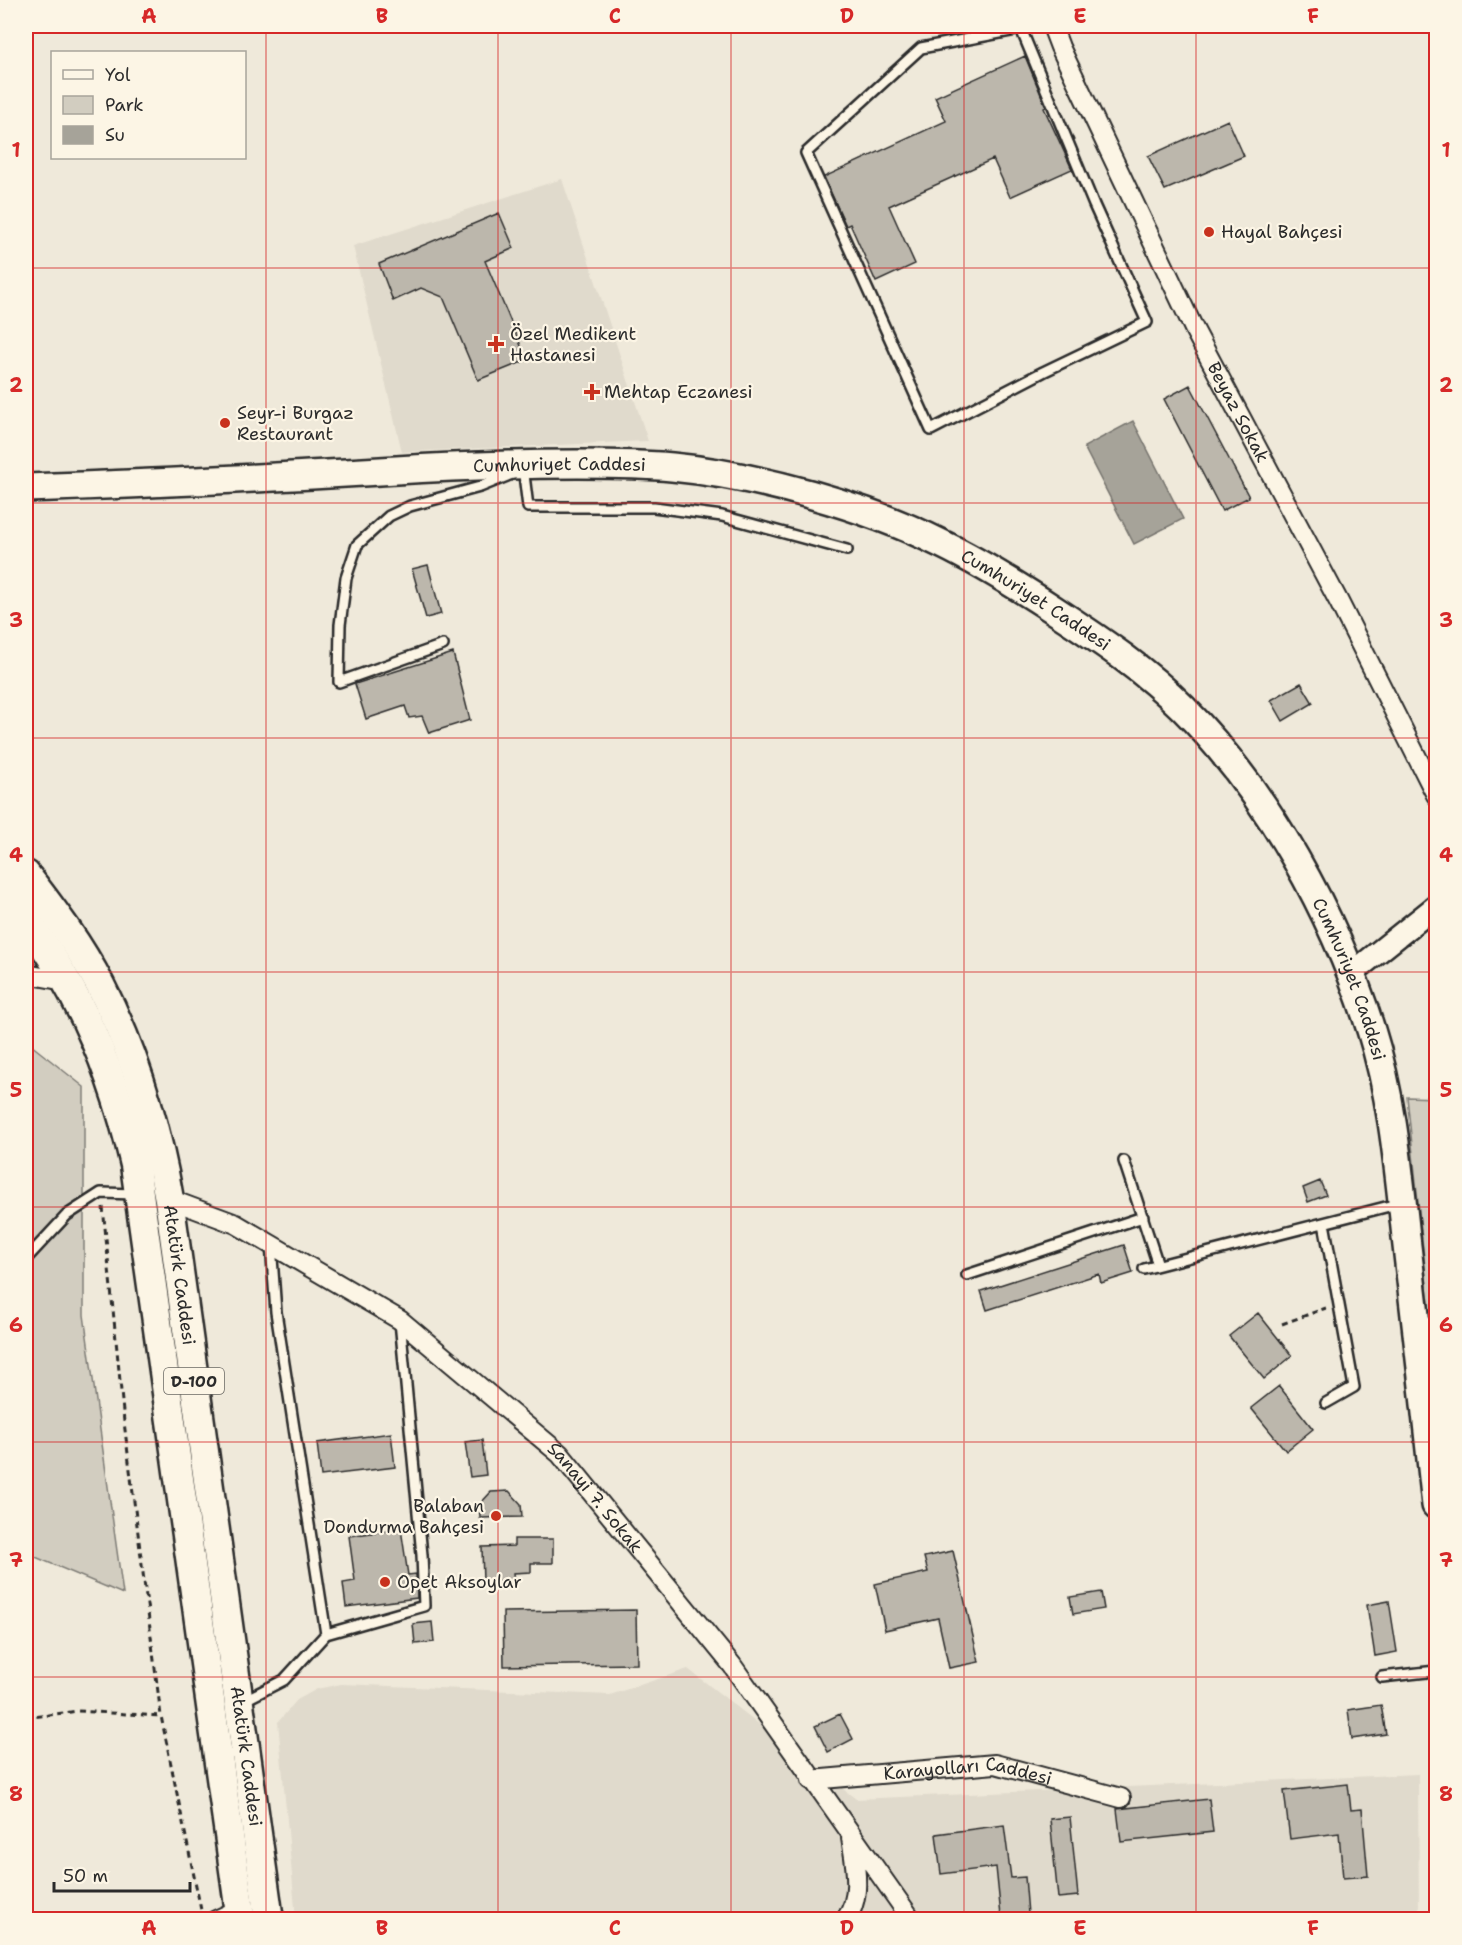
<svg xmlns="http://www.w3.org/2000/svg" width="1462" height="1945" viewBox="0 0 1462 1945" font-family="'Shantell Sans',sans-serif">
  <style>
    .built { fill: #e0dacc }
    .green { fill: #d2cdc0; stroke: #7e7c76; stroke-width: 1.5 }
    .water { fill: #a6a399; stroke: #75736d; stroke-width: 1.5 }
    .building { fill: #bcb7ac; stroke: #2b2b2b; stroke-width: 1.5 }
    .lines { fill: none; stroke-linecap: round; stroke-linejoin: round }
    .service-casing { stroke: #2b2b2b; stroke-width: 14 }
    .minor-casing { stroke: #2b2b2b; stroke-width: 22 }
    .tertiary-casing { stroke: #2b2b2b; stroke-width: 26 }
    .primary-casing { stroke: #2b2b2b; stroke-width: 32 }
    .trunk-casing { stroke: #2b2b2b; stroke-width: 33 }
    .path { stroke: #2b2b2b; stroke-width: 3; stroke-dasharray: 6 4.5; stroke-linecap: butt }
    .service { stroke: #fcf5e5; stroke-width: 9 }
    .minor { stroke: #fcf5e5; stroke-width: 18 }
    .tertiary { stroke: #fcf5e5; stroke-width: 21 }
    .primary { stroke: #fcf5e5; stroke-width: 27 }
    .trunk { stroke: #fcf5e5; stroke-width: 28 }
    .grid { fill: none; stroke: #d62828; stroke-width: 1.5; stroke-opacity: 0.55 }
    .poi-dot { fill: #c8321e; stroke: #fcf5e5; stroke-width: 2 }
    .labels { text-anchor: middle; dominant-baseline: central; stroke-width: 4.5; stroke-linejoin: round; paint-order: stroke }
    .shield { fill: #fcf5e5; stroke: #6a6863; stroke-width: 1.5 }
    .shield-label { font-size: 16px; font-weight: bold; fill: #2b2b2b }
    .poi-label { font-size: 18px; fill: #2b2b2b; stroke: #fcf5e5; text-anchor: start }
    .street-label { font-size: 18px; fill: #2b2b2b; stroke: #fcf5e5 }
    .neatline { fill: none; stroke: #d62828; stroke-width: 2 }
    .grid-label { font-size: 20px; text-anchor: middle; font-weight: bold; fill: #d62828 }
  </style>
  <rect width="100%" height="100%" fill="#efe9da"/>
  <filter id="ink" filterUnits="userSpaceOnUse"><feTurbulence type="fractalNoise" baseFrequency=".0167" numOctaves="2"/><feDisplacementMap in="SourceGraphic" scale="12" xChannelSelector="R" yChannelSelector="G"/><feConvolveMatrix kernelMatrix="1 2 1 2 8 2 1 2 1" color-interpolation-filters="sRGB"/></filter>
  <g filter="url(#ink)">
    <!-- built -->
    <path class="built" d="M562,179L648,441L402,452L353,246Z
      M688,1669L856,1799L1418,1774L1419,1919H296L278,1722L297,1700L317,1689L341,1684L610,1695Z"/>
    <!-- green -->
    <path class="green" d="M26,1041L84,1087V1315L123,1594L26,1553Z
      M1407,1097L1436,1098V1372Z"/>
    <!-- water -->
    <path class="water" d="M1133,421L1183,519L1134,544L1084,447Z"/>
    <!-- building -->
    <path class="building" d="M1025,56L1046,107L1044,108L1072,169L1010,197L993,159L889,206L915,264L876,282L850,224L846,226L824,177L946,121L935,97Z
      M1228,120L1244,156L1165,190L1148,156Z
      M499,213L514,248L485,261L527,360L478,380L443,297L421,288L393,301L379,264Z
      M1190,385L1249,497L1222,511L1164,399Z
      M428,565L441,614L426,618L412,569Z
      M453,653L470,720L429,733L422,716L409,718L405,706L366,719L355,684Z
      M1301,683L1313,703L1283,721L1271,700Z
      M1320,1181L1326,1195L1308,1202L1303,1188Z
      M1124,1245L1133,1273L1101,1283L1099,1274L987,1310L981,1291Z
      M1258,1313L1292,1356L1264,1379L1229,1336Z
      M1279,1386L1313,1429L1286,1451L1251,1408Z
      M391,1433L395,1467L321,1476L317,1443Z
      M482,1440L486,1475L470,1477L465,1442Z
      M509,1491L521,1504L522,1517L480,1518L479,1505L491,1492Z
      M401,1529L408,1575L416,1574L417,1598L346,1607L343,1583L355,1581L349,1536Z
      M514,1539H553V1563H531V1572L513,1573L514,1582H483L482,1547L514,1546Z
      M953,1551L979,1662L949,1668L938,1618L885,1630L875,1584L928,1572L924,1557Z
      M1101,1592L1104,1609L1073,1614L1070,1597Z
      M1389,1601L1397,1652L1375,1656L1367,1605Z
      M636,1610L637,1664L504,1666L503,1612Z
      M432,1622L434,1642L415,1644L413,1624Z
      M1381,1705L1386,1734L1352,1739L1348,1710Z
      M840,1714L853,1739L828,1752L815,1726Z
      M1348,1784L1351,1810L1362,1809L1368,1876L1343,1878L1339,1833L1290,1839L1284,1791Z
      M1209,1799L1213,1832L1121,1842L1117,1809Z
      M1070,1817L1078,1896L1058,1898L1050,1819Z
      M1004,1825L1011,1878L1025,1877L1028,1914L1001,1916L996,1867L941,1874L936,1834Z"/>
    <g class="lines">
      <!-- service casing -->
      <g class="service-casing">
        <path id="service" d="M1021,29L1094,205L1147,322L1043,372L931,430L806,153L921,48L1021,29L1029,26
          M523,467L528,507H654L722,516L847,550
          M443,645L339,682L340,625L346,578L357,545L389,516L410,506L480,487L512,474
          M1124,1161L1158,1265
          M1324,1223L1354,1387L1326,1403
          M26,1259L67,1215L101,1193L136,1194
          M1144,1269L1401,1203
          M967,1275L1143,1217
          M326,1634L424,1606L422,1555L400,1321
          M1382,1677L1436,1671
          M243,1701L284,1680L326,1634L276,1312L271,1244"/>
      </g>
      <!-- minor casing -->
      <g class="minor-casing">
        <g id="minor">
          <path id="s1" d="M1052,26L1060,47L1195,331L1339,602L1436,795"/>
          <path d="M26,974L65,981"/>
          <path id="s2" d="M169,1199L236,1224L400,1320L560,1454L732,1665L912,1920"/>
          <path id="s3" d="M811,1780L995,1764L1121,1798"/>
          <path d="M216,1920L240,1909"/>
          <path d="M845,1920C863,1898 855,1863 851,1838"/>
        </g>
      </g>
      <!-- tertiary casing -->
      <g class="tertiary-casing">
        <path id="tertiary" d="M1351,974L1436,906"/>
      </g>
      <!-- primary casing -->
      <g class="primary-casing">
        <g id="primary">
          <path id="s4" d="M26,488C144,484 262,478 380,471C446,467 512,464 578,464C610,464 641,464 672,467C756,475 867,506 942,544C983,564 1021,588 1059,613C1103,642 1145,670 1183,708C1268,793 1335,916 1371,1030C1393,1099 1399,1174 1407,1246C1417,1332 1427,1419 1436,1505"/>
        </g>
      </g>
      <!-- trunk casing -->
      <g class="trunk-casing">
        <g id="trunk">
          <path id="s5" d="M26,875C53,910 80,946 100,985C135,1053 156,1125 169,1199L269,1920"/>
          <path d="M26,920C81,992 115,1077 135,1165L241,1920"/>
        </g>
      </g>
      <!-- path -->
      <path class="path" d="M103,1207L124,1422L161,1716L201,1910
        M1282,1324L1326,1308
        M26,1718L78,1711L161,1716"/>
      <!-- service -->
      <use href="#service" class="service"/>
      <!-- minor -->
      <use href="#minor" class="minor"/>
      <!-- tertiary -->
      <use href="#tertiary" class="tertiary"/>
      <!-- primary -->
      <use href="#primary" class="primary"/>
      <!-- trunk -->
      <use href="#trunk" class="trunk"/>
    </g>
  </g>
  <!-- grid -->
  <path class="grid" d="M266,26V1920M498,26V1920M731,26V1920M964,26V1920M1196,26V1920M26,268H1436M26,503H1436M26,738H1436M26,972H1436M26,1207H1436M26,1442H1436M26,1677H1436"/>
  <!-- markers -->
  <g class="poi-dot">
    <circle cx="1209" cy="232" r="6"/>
    <path d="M493 335h6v6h6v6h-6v6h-6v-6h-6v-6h6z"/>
    <path d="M589 383h6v6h6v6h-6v6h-6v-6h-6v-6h6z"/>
    <circle cx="225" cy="423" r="6"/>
    <circle cx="496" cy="1516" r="6"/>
    <circle cx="385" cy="1582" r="6"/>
  </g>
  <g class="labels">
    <!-- shield labels -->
    <rect class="shield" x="164" y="1368" width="60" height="26" rx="4.5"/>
    <g class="shield-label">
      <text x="194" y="1381">D-100</text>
    </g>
    <!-- poi labels -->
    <g class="poi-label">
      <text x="1221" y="232">Hayal Bahçesi</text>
      <text x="510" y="334">Özel Medikent<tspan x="510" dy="21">Hastanesi</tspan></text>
      <text x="604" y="392">Mehtap Eczanesi</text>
      <text x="237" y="413">Seyr-i Burgaz<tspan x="237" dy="21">Restaurant</tspan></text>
      <text x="484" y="1506" text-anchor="end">Balaban<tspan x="484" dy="21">Dondurma Bahçesi</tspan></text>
      <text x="397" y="1582">Opet Aksoylar</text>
    </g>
    <!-- street labels -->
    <g class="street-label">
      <text stroke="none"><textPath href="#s1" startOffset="429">Beyaz Sokak</textPath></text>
      <text stroke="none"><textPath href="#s4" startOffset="534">Cumhuriyet Caddesi</textPath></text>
      <text stroke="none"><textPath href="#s4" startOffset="1038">Cumhuriyet Caddesi</textPath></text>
      <text stroke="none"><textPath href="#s4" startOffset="1542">Cumhuriyet Caddesi</textPath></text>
      <text stroke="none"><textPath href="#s5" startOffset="435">Atatürk Caddesi</textPath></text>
      <text stroke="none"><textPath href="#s2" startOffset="526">Sanayi 7. Sokak</textPath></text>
      <text stroke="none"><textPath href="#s5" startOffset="921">Atatürk Caddesi</textPath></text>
      <text stroke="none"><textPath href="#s3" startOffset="158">Karayolları Caddesi</textPath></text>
    </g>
  </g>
  <!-- margin -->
  <rect width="1462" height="1945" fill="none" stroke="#fcf5e5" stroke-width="66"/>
  <!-- legend -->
  <rect x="51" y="51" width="195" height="108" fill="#fcf5e5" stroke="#a8a49b" stroke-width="1.5"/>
  <rect x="63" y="70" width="30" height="9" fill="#fcf5e5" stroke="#a8a49b" stroke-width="1.5"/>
  <text x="105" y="81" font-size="18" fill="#2b2b2b">Yol</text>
  <rect x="63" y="96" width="30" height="18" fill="#d2cdc0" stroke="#a8a49b" stroke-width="1.5"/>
  <text x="105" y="111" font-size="18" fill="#2b2b2b">Park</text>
  <rect x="63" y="126" width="30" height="18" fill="#a6a399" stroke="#a8a49b" stroke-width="1.5"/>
  <text x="105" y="141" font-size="18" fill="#2b2b2b">Su</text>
  <!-- scale -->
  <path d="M54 1882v9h136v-9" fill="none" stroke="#2b2b2b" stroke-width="3"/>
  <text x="63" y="1882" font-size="18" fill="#2b2b2b" stroke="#fcf5e5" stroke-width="4.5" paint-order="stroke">50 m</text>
  <rect x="33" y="33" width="1396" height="1879" class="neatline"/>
  <g class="grid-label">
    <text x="149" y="23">A</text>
    <text x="382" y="23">B</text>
    <text x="615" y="23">C</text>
    <text x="847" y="23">D</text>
    <text x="1080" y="23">E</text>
    <text x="1313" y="23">F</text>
    <text x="16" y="157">1</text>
    <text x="1446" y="157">1</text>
    <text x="16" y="392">2</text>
    <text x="1446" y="392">2</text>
    <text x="16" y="627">3</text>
    <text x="1446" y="627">3</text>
    <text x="16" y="862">4</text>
    <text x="1446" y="862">4</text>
    <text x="16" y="1097">5</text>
    <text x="1446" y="1097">5</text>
    <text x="16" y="1332">6</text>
    <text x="1446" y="1332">6</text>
    <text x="16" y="1567">7</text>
    <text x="1446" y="1567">7</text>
    <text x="16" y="1801">8</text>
    <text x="1446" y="1801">8</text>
    <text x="149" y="1935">A</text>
    <text x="382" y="1935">B</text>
    <text x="615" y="1935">C</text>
    <text x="847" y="1935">D</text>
    <text x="1080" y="1935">E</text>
    <text x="1313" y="1935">F</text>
  </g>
</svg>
